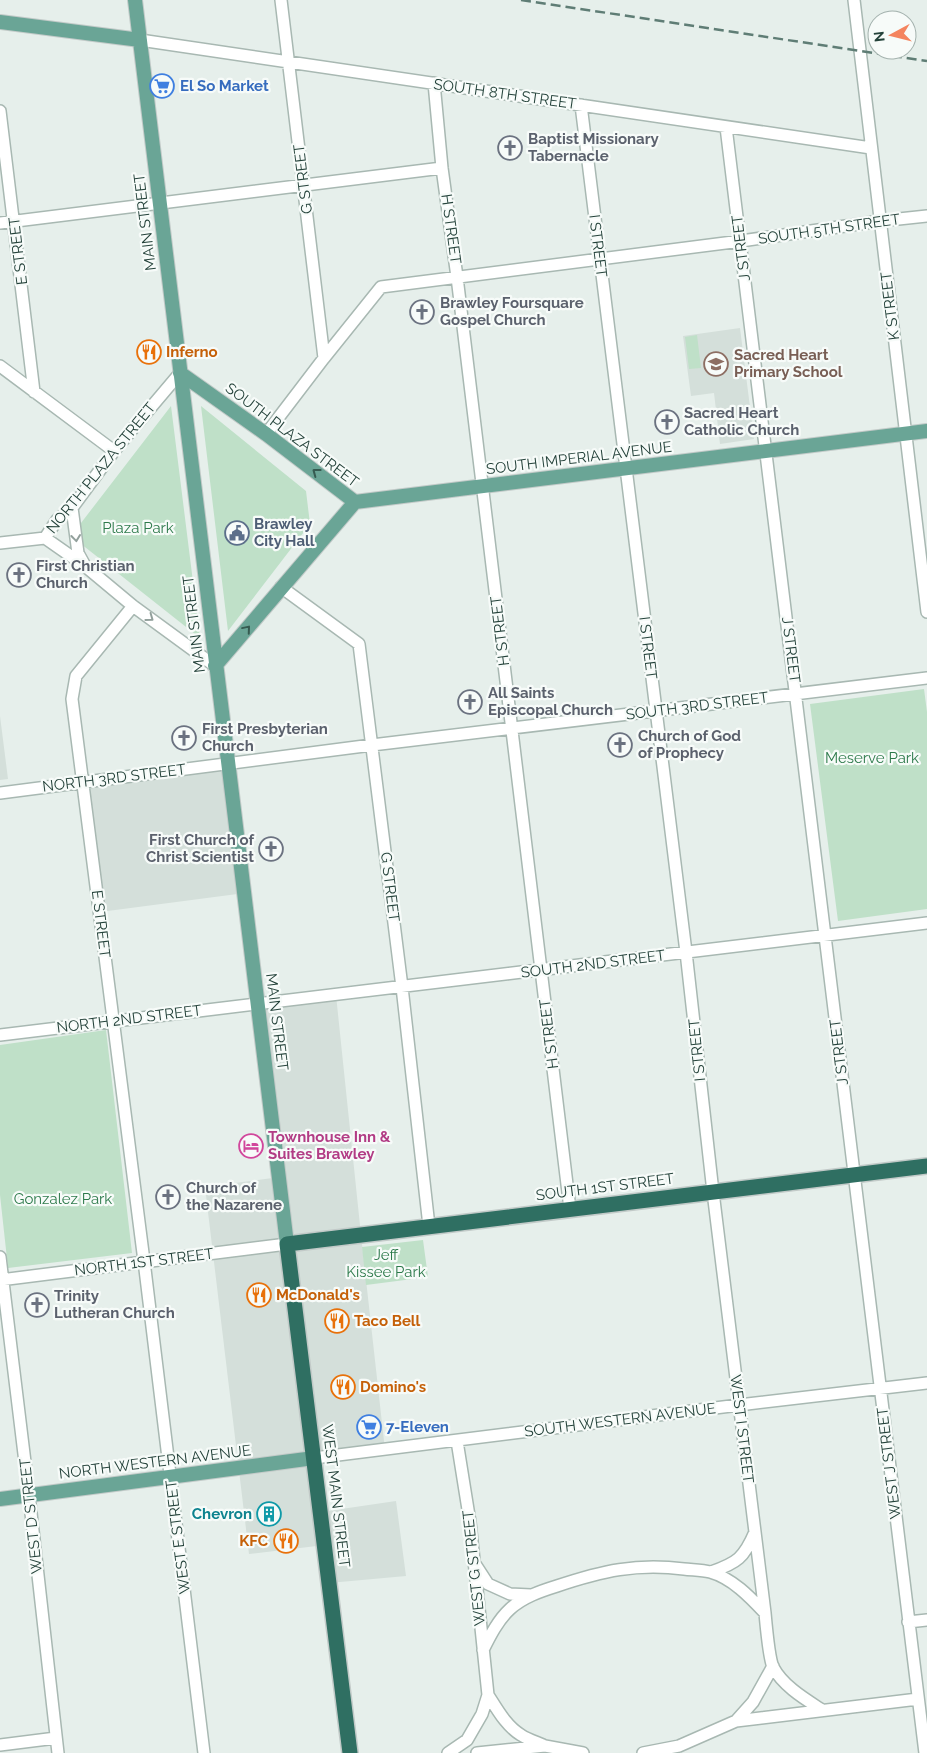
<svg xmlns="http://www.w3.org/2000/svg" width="927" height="1753" viewBox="0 0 927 1753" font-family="Raleway,sans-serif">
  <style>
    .built { fill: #d4dfda }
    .green { fill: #bfe0c8 }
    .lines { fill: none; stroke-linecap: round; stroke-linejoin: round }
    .minor-casing { stroke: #a8b8b2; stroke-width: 14 }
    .major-casing { stroke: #c2cac8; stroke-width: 16 }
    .highway-casing { stroke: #c2cac8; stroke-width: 18 }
    .minor { stroke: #fff; stroke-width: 11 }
    .major { stroke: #6aa596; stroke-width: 14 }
    .highway { stroke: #2f6f62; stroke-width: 15 }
    .rail { stroke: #5f7d75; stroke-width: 2.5; stroke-dasharray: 10 5; stroke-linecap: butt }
    .oneway { stroke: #365b51 }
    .oneway2 { stroke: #92a09c }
    .labels { text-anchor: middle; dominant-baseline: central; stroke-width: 4.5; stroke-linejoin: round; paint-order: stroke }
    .shop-label { font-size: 15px; font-weight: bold; fill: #366cbe; stroke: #f7fbf9; text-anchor: start }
    .street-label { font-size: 15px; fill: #24423a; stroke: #f7fbf9 }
    .worship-label { font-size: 15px; font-weight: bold; fill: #5b616d; stroke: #f7fbf9; text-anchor: start }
    .food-label { font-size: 15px; font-weight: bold; fill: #c56008; stroke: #f7fbf9; text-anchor: start }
    .education-label { font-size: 15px; font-weight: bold; fill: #785e54; stroke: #f7fbf9; text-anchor: start }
    .service-label { font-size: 15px; font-weight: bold; fill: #4e5e75; stroke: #f7fbf9; text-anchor: start }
    .park-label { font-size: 15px; fill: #2d7a4b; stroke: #f7fbf9 }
    .hotel-label { font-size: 15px; font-weight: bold; fill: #b23c85; stroke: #f7fbf9; text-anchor: start }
    .culture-label { font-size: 15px; font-weight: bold; fill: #0d838f; stroke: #f7fbf9; text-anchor: end }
  </style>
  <rect width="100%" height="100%" fill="#e6efeb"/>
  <!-- built -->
  <path class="built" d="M740,328L754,439L720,444L714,393L691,396L683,336Z
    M0,716L8,779L0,780Z
    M229,763L245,893L100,912L83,781Z
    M336,995L361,1235L385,1450L315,1458L321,1512L396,1501L406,1576L329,1583L325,1545L249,1554L205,1187L280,1177L258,1004Z"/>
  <!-- green -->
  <path class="green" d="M697,335L701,368L689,369L685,337Z
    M171,406L200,638L71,536Z
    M201,406L306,491L310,524L228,631Z
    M924,689L927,712V909L838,921L810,704Z
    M106,1030L132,1253L8,1268L0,1195V1045Z
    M423,1240L428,1277L366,1285L362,1247Z"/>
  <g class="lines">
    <!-- minor casing -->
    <g class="minor-casing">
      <path id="minor" d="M281,0L324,358
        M854,0L927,612
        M140,40L871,148
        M434,83L442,168L457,277L570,1209
        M581,105L686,952L713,1192L765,1613C766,1624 769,1658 773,1667C783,1686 805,1699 822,1710
        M0,111L34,392
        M726,127L925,1753
        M0,223L442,168
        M0,366L114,451
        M266,434L324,358L381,287L741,241L880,221L927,216
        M72,508L78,553L84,564
        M45,538L85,566L133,606L215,666
        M45,538L57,520L72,508L114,451L180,373
        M0,543L45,538
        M281,587L359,644L402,987L429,1226
        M133,606L76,676L72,699L144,1261L204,1753
        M0,793L372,745L927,678
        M0,1035L927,923
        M0,1257L29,1495L58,1753
        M0,1280L287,1244
        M314,1458L739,1405L927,1383
        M475,1564L488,1584L510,1594L531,1595
        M711,1572C737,1563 744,1558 755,1532
        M908,1622L927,1620
        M483,1650C490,1636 498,1620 510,1609C523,1597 541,1591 557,1586C602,1571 636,1563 684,1569C692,1570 702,1570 710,1572C732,1578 750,1597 765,1613
        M488,1695C497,1709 506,1726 521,1735C527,1739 536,1742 543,1745
        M736,1721L753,1702L773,1666
        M0,1745L56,1738
        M448,1753L467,1740L482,1714L488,1695L470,1522L457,1441
        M477,1753L545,1746L583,1753
        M643,1753L679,1746L736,1721L918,1699"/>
    </g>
    <!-- major casing -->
    <g class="major-casing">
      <path id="major" d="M135,0L287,1244
        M0,22L140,40
        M180,373L266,434L355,502
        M355,502L927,431
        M215,666L355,502
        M0,1499L314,1458"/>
    </g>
    <!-- highway casing -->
    <g class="highway-casing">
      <path id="highway" d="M350,1753L287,1244L927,1166"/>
    </g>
    <!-- minor -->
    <use href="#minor" class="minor"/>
    <!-- major -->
    <use href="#major" class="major"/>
    <!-- highway -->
    <use href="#highway" class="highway"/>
    <!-- rail -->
    <path class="rail" d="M521,0L927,61"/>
  </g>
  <!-- one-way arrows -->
  <defs><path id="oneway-chevron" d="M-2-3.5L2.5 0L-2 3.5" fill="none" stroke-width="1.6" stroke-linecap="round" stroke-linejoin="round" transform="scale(1.25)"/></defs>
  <g class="oneway">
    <use href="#oneway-chevron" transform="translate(316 472) rotate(-143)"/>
    <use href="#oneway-chevron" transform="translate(247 629) rotate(-50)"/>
  </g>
  <g class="oneway2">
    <use href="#oneway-chevron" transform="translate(76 538) rotate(83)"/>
    <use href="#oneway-chevron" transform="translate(150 618) rotate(36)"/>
  </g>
  <!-- icons -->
  <defs>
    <g id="supermarket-ring" transform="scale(1.25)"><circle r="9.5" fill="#f7fbf9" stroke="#3f7fe0" stroke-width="1.5"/><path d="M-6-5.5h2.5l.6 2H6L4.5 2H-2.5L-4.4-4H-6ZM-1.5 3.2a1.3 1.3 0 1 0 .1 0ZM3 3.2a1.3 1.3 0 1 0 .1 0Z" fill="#3f7fe0"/></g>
    <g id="church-ring" transform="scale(1.25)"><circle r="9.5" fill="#f7fbf9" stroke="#6b7280" stroke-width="1.5"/><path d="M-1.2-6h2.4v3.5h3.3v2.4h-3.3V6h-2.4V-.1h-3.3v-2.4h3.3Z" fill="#6b7280"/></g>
    <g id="restaurant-ring" transform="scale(1.25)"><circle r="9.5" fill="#f7fbf9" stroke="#e8710a" stroke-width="1.5"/><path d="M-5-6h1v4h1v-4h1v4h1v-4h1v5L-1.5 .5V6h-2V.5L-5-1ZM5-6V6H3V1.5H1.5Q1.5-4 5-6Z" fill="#e8710a"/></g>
    <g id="school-ring" transform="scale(1.25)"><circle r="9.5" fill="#f7fbf9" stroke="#8d6e63" stroke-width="1.5"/><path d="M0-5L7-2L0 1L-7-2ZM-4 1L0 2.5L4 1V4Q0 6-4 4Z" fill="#8d6e63"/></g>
    <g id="civic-ring" transform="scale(1.25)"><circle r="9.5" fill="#f7fbf9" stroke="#5c6f8a" stroke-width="1.5"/><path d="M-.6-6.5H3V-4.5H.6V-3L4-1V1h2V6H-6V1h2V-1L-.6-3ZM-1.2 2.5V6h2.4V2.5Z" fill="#5c6f8a"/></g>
    <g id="hotel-ring" transform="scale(1.25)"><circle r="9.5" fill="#f7fbf9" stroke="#d1479c" stroke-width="1.5"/><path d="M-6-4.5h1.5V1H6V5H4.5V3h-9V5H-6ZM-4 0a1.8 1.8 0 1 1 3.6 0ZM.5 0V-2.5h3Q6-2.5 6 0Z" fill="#d1479c"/></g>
    <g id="building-ring" transform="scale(1.25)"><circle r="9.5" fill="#f7fbf9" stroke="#0f9aa8" stroke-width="1.5"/><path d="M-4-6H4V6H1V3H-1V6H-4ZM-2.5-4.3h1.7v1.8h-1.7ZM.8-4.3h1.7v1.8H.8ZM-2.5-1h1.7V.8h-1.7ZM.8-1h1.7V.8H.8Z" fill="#0f9aa8"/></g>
  </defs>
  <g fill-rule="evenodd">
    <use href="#supermarket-ring" x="162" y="86"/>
    <use href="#church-ring" x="510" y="148"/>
    <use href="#church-ring" x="422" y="312"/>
    <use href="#restaurant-ring" x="149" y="352"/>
    <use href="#school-ring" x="716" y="364"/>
    <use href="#church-ring" x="667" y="422"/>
    <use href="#civic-ring" x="237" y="533"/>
    <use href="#church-ring" x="19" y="575"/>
    <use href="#church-ring" x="470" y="702"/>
    <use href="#church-ring" x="184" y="738"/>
    <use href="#church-ring" x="620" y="745"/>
    <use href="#church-ring" x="271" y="849"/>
    <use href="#hotel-ring" x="251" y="1146"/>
    <use href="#church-ring" x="168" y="1197"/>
    <use href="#restaurant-ring" x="259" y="1295"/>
    <use href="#church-ring" x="37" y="1305"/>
    <use href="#restaurant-ring" x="337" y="1321"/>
    <use href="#restaurant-ring" x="343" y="1387"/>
    <use href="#supermarket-ring" x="369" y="1427"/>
    <use href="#building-ring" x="269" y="1514"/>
    <use href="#restaurant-ring" x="286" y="1541"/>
  </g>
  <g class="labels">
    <!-- shop labels -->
    <g class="shop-label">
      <text x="180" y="86">El So Market</text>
      <text x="386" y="1427">7-Eleven</text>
    </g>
    <!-- street labels -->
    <g class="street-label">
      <text transform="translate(505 94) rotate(8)">SOUTH 8TH STREET</text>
      <text transform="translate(303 179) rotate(-97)">G STREET</text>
      <text transform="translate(145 222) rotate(-97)">MAIN STREET</text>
      <text transform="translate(451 229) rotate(82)">H STREET</text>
      <text transform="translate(829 229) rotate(-8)">SOUTH 5TH STREET</text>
      <text transform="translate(598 246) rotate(83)">I STREET</text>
      <text transform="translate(741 248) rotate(-97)">J STREET</text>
      <text transform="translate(18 251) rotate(-97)">E STREET</text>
      <text transform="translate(890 306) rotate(-97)">K STREET</text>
      <text transform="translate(292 435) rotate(37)">SOUTH PLAZA STREET</text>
      <text transform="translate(579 458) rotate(-7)">SOUTH IMPERIAL AVENUE</text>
      <text transform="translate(101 468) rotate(-51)">NORTH PLAZA STREET</text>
      <text transform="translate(194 624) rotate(-97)">MAIN STREET</text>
      <text transform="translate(500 631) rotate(-97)">H STREET</text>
      <text transform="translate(648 648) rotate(83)">I STREET</text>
      <text transform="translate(791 650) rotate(83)">J STREET</text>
      <text transform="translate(697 706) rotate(-7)">SOUTH 3RD STREET</text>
      <text transform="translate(114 778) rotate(-7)">NORTH 3RD STREET</text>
      <text transform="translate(390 887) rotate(83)">G STREET</text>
      <text transform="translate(101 924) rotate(83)">E STREET</text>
      <text transform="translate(593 964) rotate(-7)">SOUTH 2ND STREET</text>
      <text transform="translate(129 1019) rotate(-7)">NORTH 2ND STREET</text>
      <text transform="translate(277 1022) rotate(83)">MAIN STREET</text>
      <text transform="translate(549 1034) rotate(-97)">H STREET</text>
      <text transform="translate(697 1050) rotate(-96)">I STREET</text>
      <text transform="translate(839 1052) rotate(-97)">J STREET</text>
      <text transform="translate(605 1187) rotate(-7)">SOUTH 1ST STREET</text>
      <text transform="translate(144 1262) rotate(-7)">NORTH 1ST STREET</text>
      <text transform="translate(620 1420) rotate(-7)">SOUTH WESTERN AVENUE</text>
      <text transform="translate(742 1429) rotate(83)">WEST I STREET</text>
      <text transform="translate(155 1462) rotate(-7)">NORTH WESTERN AVENUE</text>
      <text transform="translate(889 1463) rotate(-97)">WEST J STREET</text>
      <text transform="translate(336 1496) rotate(83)">WEST MAIN STREET</text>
      <text transform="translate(31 1516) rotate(-96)">WEST D STREET</text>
      <text transform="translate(178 1537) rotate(-97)">WEST E STREET</text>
      <text transform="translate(474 1568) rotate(-96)">WEST G STREET</text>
    </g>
    <!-- worship labels -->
    <g class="worship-label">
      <text x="528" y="139">Baptist Missionary<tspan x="528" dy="17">Tabernacle</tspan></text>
      <text x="440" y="303">Brawley Foursquare<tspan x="440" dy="17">Gospel Church</tspan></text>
      <text x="684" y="413">Sacred Heart<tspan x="684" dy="17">Catholic Church</tspan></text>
      <text x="36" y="566">First Christian<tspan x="36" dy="17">Church</tspan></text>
      <text x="488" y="693">All Saints<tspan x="488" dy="17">Episcopal Church</tspan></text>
      <text x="202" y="729">First Presbyterian<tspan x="202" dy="17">Church</tspan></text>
      <text x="638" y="736">Church of God<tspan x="638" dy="17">of Prophecy</tspan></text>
      <text x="254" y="840" text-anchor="end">First Church of<tspan x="254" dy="17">Christ Scientist</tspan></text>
      <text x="186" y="1188">Church of<tspan x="186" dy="17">the Nazarene</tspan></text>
      <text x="54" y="1296">Trinity<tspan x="54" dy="17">Lutheran Church</tspan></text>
    </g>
    <!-- food labels -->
    <g class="food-label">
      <text x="166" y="352">Inferno</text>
      <text x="276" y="1295">McDonald's</text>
      <text x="354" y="1321">Taco Bell</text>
      <text x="360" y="1387">Domino's</text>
      <text x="268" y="1541" text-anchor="end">KFC</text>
    </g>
    <!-- education labels -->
    <g class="education-label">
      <text x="734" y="355">Sacred Heart<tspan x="734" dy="17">Primary School</tspan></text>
    </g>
    <!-- service labels -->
    <g class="service-label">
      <text x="254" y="524">Brawley<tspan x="254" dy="17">City Hall</tspan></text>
    </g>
    <!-- park labels -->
    <g class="park-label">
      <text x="138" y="528">Plaza Park</text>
      <text x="872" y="758">Meserve Park</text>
      <text x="63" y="1199">Gonzalez Park</text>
      <text x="386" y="1255">Jeff<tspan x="386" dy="17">Kissee Park</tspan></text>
    </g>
    <!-- hotel labels -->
    <g class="hotel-label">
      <text x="268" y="1137">Townhouse Inn &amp;<tspan x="268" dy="17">Suites Brawley</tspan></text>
    </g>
    <!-- culture labels -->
    <g class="culture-label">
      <text x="252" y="1514">Chevron</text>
    </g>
  </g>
  <!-- north arrow -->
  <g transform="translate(892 35) rotate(263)"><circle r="24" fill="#f7fbf9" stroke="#a3b1ad"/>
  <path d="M0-4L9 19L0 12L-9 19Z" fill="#f4845f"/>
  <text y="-8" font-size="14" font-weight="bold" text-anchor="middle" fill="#24423a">N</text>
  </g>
</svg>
